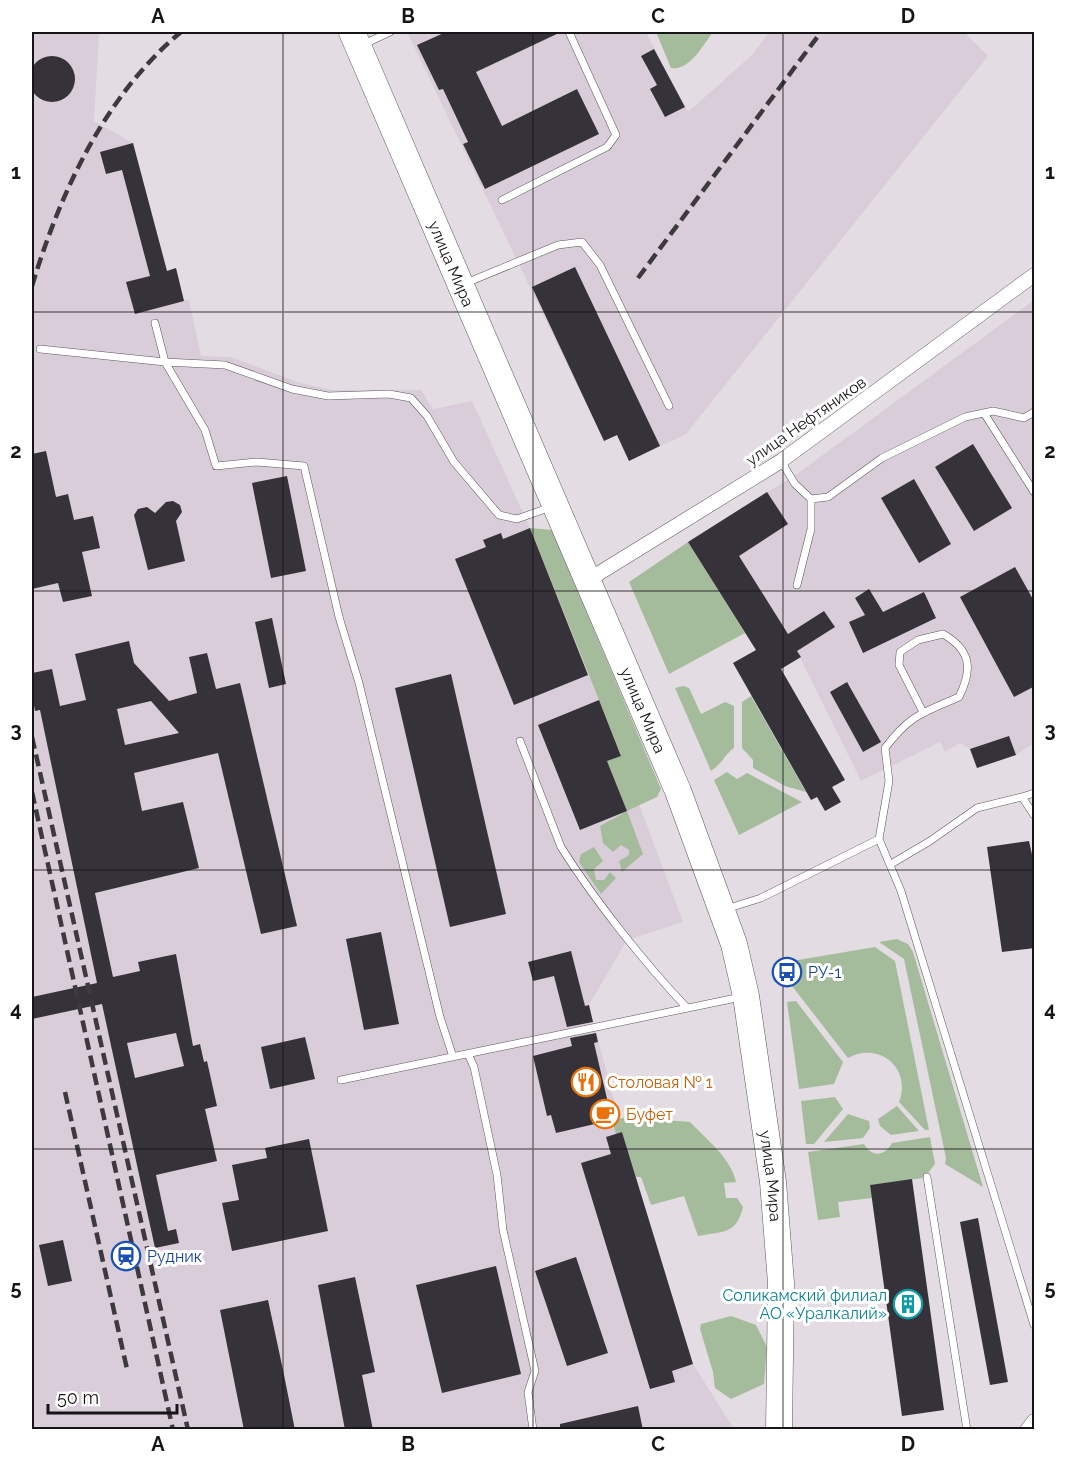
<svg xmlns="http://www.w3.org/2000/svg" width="1066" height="1461" viewBox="0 0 1066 1461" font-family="Raleway,sans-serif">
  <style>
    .built { fill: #dacdda }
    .green { fill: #a5bc9c }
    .building { fill: #363239; fill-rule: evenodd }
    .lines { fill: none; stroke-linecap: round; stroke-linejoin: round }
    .lane-casing { stroke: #5b555b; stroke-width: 8 }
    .street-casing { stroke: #5b555b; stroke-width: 15 }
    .highway-casing { stroke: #5b555b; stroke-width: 27 }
    .lane { stroke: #fff; stroke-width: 7 }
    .street { stroke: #fff; stroke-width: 14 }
    .highway { stroke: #fff; stroke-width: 26 }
    .rail { stroke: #3d393d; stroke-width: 4.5; stroke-dasharray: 12 6; stroke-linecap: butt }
    .grid { fill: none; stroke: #171417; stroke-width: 1.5; stroke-opacity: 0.55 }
    .labels { text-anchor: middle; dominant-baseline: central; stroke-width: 6; stroke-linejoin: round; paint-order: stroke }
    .street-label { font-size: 16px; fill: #171417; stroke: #fff }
    .transit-label { font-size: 16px; fill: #164399; stroke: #fff; text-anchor: start }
    .food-label { font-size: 16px; fill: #c56008; stroke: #fff; text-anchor: start }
    .culture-label { font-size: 16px; fill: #0d838f; stroke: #fff; text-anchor: end }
    .neatline { fill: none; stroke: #171417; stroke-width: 2 }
    .grid-label { font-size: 20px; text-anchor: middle; font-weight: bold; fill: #171417 }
  </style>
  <rect width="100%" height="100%" fill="#e4dce3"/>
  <!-- built -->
  <path class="built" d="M32,32H99L94,121L133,143L167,270L176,268L184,300H189L201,356L231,357L300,383L333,390H421L433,409L472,401L530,528L621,756L683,922L627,940L589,1005L622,1132L693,1364L734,1429H32Z
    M407,32H646L688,112L752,55L769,32H964L988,56L686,434L629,461L617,435L604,441Z
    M1034,300V743L1016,755L977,768L970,749L960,743L945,752L940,742L861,781L787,631L756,650L688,542L797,474Z"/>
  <!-- green -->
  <path class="green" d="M656,32H713C703,45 690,71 671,68Z
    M530,528L552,530L661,789L657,797L627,811L643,854L622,872L619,861L629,855V850L621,845L613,852L603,843L600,826L627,811L607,761L621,755Z
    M688,542L745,633L669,674L629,582Z
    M683,686L689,688L701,714L725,702L734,706V748C723,756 724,762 711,771L675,688Z
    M751,696L806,792L785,786L753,768V760L742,748V702Z
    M727,772L737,779L747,773L802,802L739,835L714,780Z
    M594,847L603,861L594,869L596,880H604L610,872L616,878L601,894L579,862L581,854Z
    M897,939L908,944L913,952L983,1187L945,1164L946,1158L904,959L879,942Z
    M875,947L895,961L929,1130H925L899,1102C912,1068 879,1041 848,1058L792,986H784V981L794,979L792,961Z
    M796,1001L843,1062L834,1084L799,1089L787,1002Z
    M835,1097L843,1109L814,1144H806L801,1101Z
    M897,1106L919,1131L891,1135L880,1126L878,1119Z
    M848,1114L869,1121L870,1128L863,1138L824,1142Z
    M629,1117L690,1122C706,1139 731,1158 736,1182L724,1183L726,1198H737L743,1207C736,1235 723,1231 698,1236L684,1196L651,1205L641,1177H636L622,1132L616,1134L612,1120Z
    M930,1137L935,1164L924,1178L870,1185L872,1198L838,1202L840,1217L818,1220L808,1152L864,1144C872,1158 885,1156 892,1143Z
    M731,1316L756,1325L767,1347L764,1384L731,1399L715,1388L713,1372L700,1329L701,1324Z"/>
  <!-- building -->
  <path class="building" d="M446,32H561L476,72L502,126L577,89L599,134L485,189L463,144L468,142L443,89L439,90L417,45Z
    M654,49L685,107L665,117L650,89L657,85L641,56Z
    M29 79a23 23 0 1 1 46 0a23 23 0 1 1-46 0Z
    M133,143L167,271L176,268L184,301L135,314L126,282L150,276L122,170L106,174L100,152Z
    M575,267L660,446L629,461L617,435L604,441L532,287Z
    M973,444L1012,508L974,531L935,467Z
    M46,451L56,497L68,494L74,520L93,516L100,548L82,552L92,596L63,602L58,583L32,589V454Z
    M287,476L306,571L271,578L252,483Z
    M914,479L951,544L919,563L881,498Z
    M767,492L788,524L739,556L788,634L824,611L835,627L797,651L801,657L781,669L845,780L832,787L841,802L825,811L817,797L811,800L733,663L756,650L688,542Z
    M173,501L180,505L182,512L176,521L185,561L148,570L134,515L138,509L147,507L155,513L166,502Z
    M530,528L588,675L514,705L455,559L486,547L483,540L501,533L503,539Z
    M1015,567L1035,603V686L1014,697L960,597Z
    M869,589L883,612L924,592L936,618L863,653L849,622L865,615L855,598Z
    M272,618L286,684L269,688L255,622Z
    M129,641L134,663L169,701L197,693L189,657L207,653L216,689L240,683L297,926L261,934L218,753L134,773L142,811L183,802L199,868L95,893L113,977L140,971L138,962L176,954L193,1046L200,1044L204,1062L207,1061L217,1106L205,1109L217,1161L156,1175L168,1231L176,1229L179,1243L155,1248L102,1004L32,1019V997L97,983L40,710L35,711L32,693V673L52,669L60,706L86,700L75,654ZM151,701L179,733L125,745L117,709ZM176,1033L184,1066L135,1078L127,1043Z
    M451,674L506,914L450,927L395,688Z
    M847,682L881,742L863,752L830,692Z
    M599,700L621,756L607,761L627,811L580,830L538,725Z
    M1009,736L1016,755L977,768L970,749Z
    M1029,841L1035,868V948L1002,952L987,847Z
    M381,932L399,1024L364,1030L346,939Z
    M571,951L585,1006L589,1005L593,1022L567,1027L554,976L533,981L528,962Z
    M596,1033L598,1042L594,1043L612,1120L556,1133L551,1115L547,1116L533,1056L572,1046L570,1038Z
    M305,1037L315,1079L270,1089L261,1047Z
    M622,1132L693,1364L672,1371L675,1382L650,1389L581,1163L611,1154L606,1137Z
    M309,1139L328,1231L232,1251L222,1203L239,1200L232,1165L267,1158L265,1148Z
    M912,1179L944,1410L902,1416L870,1185Z
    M978,1218L1008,1382L990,1385L960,1222Z
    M63,1240L72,1281L48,1286L39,1245Z
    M576,1257L608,1353L567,1366L535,1271Z
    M496,1266L521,1374L442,1393L416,1285Z
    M355,1277L375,1372L362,1375L373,1430H345L318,1285Z
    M268,1300L283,1370L295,1430H244L220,1310Z
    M638,1406L643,1430H560V1424Z"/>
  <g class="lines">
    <!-- lane casing -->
    <g class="lane-casing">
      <path id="lane" d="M364,44L390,32
        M502,200L607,147L616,135L569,32
        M466,283L558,245L582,242L600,265L669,406
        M155,323L165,362L225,365L292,389L328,396L389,394L411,398L427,416L454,462L499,515L517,519L551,507
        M40,349L165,362L205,430L216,466L257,462L304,466L339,617L359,683L440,1017L453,1057
        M984,413L1034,492
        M781,461L795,484L811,499L828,497L882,458L965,417L993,411L1024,418L1034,412
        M797,585L811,529V499
        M520,741L561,847C595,901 643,961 687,1008
        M1022,797L1034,793
        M879,839L889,781L885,748C910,715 922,713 959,697C973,669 971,650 943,634L918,640L900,652L899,665L923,712
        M891,864L930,841L977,808L1022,797L1034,815
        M726,909L761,898L879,839L901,891L1034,1325
        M468,1054L474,1067L497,1175L503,1230L535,1371L528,1392L533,1430
        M341,1080L741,997
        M927,1177L967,1430"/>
    </g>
    <!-- street casing -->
    <g class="street-casing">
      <path id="street" d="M588,580L781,461L1034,275
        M1027,1430L1034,1421"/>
    </g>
    <!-- highway casing -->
    <g class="highway-casing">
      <g id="highway">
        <path id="s1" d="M352,32L678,791L734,944L746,996L773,1182L781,1283L779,1430"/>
      </g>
    </g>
    <!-- lane -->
    <use href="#lane" class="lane"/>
    <!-- street -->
    <use href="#street" class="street"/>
    <!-- highway -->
    <use href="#highway" class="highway"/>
    <!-- rail -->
    <path class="rail" d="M638,278L821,32
      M32,286C60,193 105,95 181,32
      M32,737L188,1430
      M32,792L173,1430
      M65,1092L127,1369"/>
  </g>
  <!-- grid -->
  <path class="grid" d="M283,32V1430M533,32V1430M783,32V1430M32,312H1034M32,591H1034M32,870H1034M32,1149H1034"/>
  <!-- icons -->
  <defs>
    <g id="bus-ring" transform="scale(1.5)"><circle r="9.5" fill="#fff" stroke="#1a4fb4" stroke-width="1.5"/><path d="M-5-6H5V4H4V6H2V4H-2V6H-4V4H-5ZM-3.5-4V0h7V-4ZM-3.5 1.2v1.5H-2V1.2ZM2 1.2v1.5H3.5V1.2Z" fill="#1a4fb4"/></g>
    <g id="restaurant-ring" transform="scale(1.5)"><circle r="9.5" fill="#fff" stroke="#e8710a" stroke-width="1.5"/><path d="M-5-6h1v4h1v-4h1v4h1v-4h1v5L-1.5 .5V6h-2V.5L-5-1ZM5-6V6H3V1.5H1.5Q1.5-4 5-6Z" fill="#e8710a"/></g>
    <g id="cafe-ring" transform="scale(1.5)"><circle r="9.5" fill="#fff" stroke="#e8710a" stroke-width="1.5"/><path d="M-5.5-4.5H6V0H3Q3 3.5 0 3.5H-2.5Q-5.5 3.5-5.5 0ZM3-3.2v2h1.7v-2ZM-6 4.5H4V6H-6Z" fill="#e8710a"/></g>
    <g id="station-ring" transform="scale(1.5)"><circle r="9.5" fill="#fff" stroke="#1a4fb4" stroke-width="1.5"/><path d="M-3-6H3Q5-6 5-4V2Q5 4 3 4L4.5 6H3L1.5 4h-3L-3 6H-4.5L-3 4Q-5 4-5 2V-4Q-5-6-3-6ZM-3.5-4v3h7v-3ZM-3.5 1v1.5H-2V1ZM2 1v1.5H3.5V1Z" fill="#1a4fb4"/></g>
    <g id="building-ring" transform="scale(1.5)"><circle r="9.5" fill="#fff" stroke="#0f9aa8" stroke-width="1.5"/><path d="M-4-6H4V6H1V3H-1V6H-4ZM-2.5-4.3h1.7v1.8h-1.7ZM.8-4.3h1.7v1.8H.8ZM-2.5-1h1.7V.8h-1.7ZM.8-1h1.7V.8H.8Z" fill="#0f9aa8"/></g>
  </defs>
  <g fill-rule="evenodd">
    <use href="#bus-ring" x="787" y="972"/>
    <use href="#restaurant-ring" x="586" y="1082"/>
    <use href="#cafe-ring" x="605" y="1114"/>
    <use href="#station-ring" x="126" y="1256"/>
    <use href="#building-ring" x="908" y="1304"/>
  </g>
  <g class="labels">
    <!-- street labels -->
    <g class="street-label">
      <text stroke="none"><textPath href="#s1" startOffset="252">улица Мира</textPath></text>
      <text transform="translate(806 421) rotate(-35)">улица Нефтяников</text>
      <text stroke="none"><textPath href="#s1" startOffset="738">улица Мира</textPath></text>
      <text stroke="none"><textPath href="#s1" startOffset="1224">улица Мира</textPath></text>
    </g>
    <!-- transit labels -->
    <g class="transit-label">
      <text x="808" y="972">РУ-1</text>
      <text x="147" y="1256">Рудник</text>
    </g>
    <!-- food labels -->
    <g class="food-label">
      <text x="607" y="1082">Столовая № 1</text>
      <text x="626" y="1114">Буфет</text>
    </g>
    <!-- culture labels -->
    <g class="culture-label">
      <text x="887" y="1295">Соликамский филиал<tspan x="887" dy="18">АО «Уралкалий»</tspan></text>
    </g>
  </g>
  <!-- border -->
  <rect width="1066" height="1461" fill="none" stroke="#ffffff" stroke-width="66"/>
  <!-- scale -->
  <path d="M48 1404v9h129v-9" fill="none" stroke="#171417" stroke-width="3"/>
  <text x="57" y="1404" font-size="18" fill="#171417" stroke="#ffffff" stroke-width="4.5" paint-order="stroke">50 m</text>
  <rect x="33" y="33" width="1000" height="1395" class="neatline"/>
  <g class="grid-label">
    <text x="158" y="23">A</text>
    <text x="408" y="23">B</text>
    <text x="658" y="23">C</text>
    <text x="908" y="23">D</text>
    <text x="16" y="179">1</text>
    <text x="1050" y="179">1</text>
    <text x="16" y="458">2</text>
    <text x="1050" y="458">2</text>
    <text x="16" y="737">3</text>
    <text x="1050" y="737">3</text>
    <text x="16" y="1016">4</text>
    <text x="1050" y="1016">4</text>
    <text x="16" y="1295">5</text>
    <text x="1050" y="1295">5</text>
    <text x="158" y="1451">A</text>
    <text x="408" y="1451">B</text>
    <text x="658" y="1451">C</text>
    <text x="908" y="1451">D</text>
  </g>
</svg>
